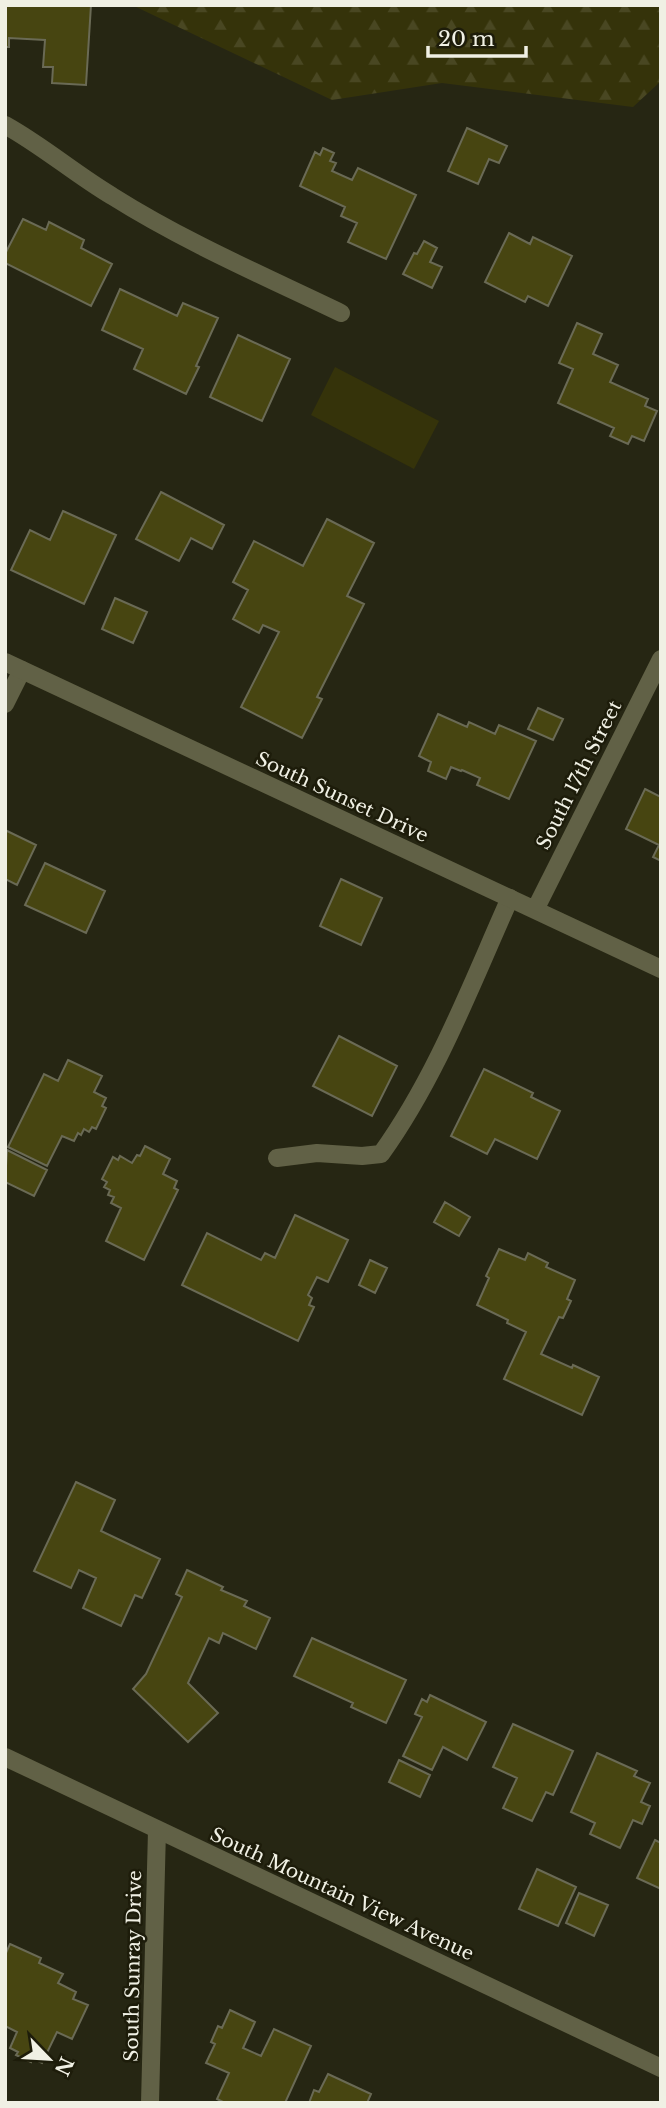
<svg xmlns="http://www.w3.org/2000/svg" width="666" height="2108" viewBox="0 0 666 2108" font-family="'Libre Baskerville',serif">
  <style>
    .forest { fill: url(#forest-firs) }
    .park { fill: #35330a }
    .building { fill: #474511; stroke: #6a6a55; stroke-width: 2 }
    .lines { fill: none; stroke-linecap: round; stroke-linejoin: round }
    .lane { stroke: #616146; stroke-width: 18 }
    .street { stroke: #616146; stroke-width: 18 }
    .labels { text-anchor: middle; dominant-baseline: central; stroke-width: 5; stroke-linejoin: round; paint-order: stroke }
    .street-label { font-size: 19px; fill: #f0f0e4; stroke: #1d1c0a }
  </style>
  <defs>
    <pattern id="forest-firs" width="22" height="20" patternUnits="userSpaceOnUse" patternTransform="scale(1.75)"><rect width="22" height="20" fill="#35330a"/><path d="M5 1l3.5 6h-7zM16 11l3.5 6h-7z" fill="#494722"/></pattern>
  </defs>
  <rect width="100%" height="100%" fill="#262613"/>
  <!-- forest -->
  <path class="forest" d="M132,5H661V81L633,107L442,83L332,100Z"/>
  <!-- park -->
  <path class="park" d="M335,367L439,421L414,469L311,415Z"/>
  <!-- building -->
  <path class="building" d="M5,5H91L86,85L52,83L53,67H43L45,40L9,38V47H5Z
    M467,128L507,146L499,163L489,159L478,184L448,171Z
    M323,148L334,153L330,161L336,163L332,171L352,180L358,168L416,195L386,259L348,242L357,223L341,216L345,207L300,186L315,152L320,155Z
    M23,219L46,230L49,222L84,240L81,248L112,264L91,306L5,263V254Z
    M509,233L530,244L533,237L572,256L548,306L528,296L525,302L485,282Z
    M424,241L437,248L430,262L442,267L432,288L403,274L414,253L417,254Z
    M120,289L177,316L183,303L218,318L196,366L199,367L186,394L134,369L143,349L102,330Z
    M577,323L602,334L593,354L618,365L610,382L648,399L645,406L657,411L644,441L632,436L628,444L610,436L614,428L558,403L573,369L559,363Z
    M238,335L290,359L262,421L210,397Z
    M161,492L224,525L212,549L191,538L179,561L136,539Z
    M63,511L116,535L84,604L11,570L30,530L50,540Z
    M327,519L374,543L347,596L364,604L317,697L322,699L302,738L241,707L279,632L263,625L259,633L233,619L248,590L233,582L254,541L303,566Z
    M115,598L147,612L133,643L102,629Z
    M538,708L563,719L553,740L528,729Z
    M438,714L467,727L469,722L495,734L499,725L536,741L509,799L477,785L480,778L462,770L461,771L451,767L446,779L428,771L431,762L419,756Z
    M645,789L661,797V861L653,857L659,845L626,829Z
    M5,830L36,845L17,885L5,879Z
    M45,863L105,891L86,933L25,905Z
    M341,879L382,898L361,945L320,926Z
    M339,1036L397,1066L372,1116L313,1086Z
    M68,1060L102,1076L94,1092L106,1098L102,1106L106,1108L96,1129L92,1127L89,1132L84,1129L81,1135L78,1133L74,1141L62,1136L47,1166L8,1147L44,1074L58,1081Z
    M484,1069L533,1093L531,1097L560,1111L537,1159L495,1139L487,1154L451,1136Z
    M145,1146L170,1159L163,1174L177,1181L174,1188L178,1190L144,1260L106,1241L121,1208L111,1203L114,1197L108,1195L110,1190L104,1187L107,1182L102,1179L113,1157L118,1160L120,1156L132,1163L137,1155L140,1156Z
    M7,1150L47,1170L34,1196L5,1182Z
    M445,1202L470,1217L459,1236L434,1222Z
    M295,1215L348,1240L328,1282L317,1277L308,1295L312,1298L309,1305L314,1307L298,1341L182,1285L207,1233L261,1260L265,1253L275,1258Z
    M499,1249L525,1260L528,1253L548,1263L546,1267L575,1280L567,1299L571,1301L563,1318L559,1317L541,1354L572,1368L573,1365L599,1377L582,1415L504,1379L526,1332L507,1323L508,1320L477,1305L489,1278L486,1276Z
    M370,1260L387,1268L375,1293L359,1285Z
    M76,1482L115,1500L101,1531L160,1559L142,1598L135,1595L121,1626L83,1608L96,1578L79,1570L71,1588L34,1571Z
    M187,1570L223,1587L221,1590L247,1601L244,1606L270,1618L256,1649L223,1633L219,1643L209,1638L188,1683L218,1713L188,1742L133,1689L146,1674L182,1597L176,1594Z
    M312,1638L406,1680L386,1723L351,1707L353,1703L294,1676Z
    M430,1695L486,1722L467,1760L443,1747L432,1770L403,1756L422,1717L415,1714L422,1699L427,1702Z
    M513,1724L573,1751L553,1795L546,1792L532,1821L503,1808L517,1778L493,1767Z
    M597,1753L637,1771L634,1776L650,1783L641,1802L650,1806L642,1824L633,1820L620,1848L590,1834L595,1823L571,1812Z
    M399,1760L430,1775L420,1797L389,1782Z
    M655,1840L661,1843V1889L637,1878Z
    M537,1869L576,1887L558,1926L519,1909Z
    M579,1893L608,1905L594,1936L566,1923Z
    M10,1944L41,1958L39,1963L63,1974L58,1983L76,1992L73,1999L88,2005L72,2039L57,2032L42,2063L32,2058L31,2062L16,2055L18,2052L10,2048L17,2032L5,2026V1955Z
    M230,2010L255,2022L243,2048L261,2056L274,2029L311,2046L285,2103H225L217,2099L229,2073L206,2063L215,2044L211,2042L218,2026L222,2028Z
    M328,2074L371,2094L367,2103H309L314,2090L319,2092Z"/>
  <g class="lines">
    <!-- lane -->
    <path class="lane" d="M5,704L22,670
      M277,1158L317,1153L362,1156L381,1154C437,1076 471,985 510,898"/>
    <!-- street -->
    <path class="street" d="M5,125C43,146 75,174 112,196C185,242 264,276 341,313
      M5,662L661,969
      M535,910L661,659
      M5,1757L661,2068
      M150,2103L157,1830"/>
  </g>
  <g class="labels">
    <!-- street labels -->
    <g class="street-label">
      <text transform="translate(579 775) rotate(-63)">South 17th Street</text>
      <text transform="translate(342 797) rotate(25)">South Sunset Drive</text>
      <text transform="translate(342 1894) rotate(25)">South Mountain View Avenue</text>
      <text transform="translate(133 1966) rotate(-89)">South Sunray Drive</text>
    </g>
  </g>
  <!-- border -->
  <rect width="666" height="2108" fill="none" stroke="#f0f0e4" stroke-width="14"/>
  <!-- north arrow -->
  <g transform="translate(49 2059) rotate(115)" stroke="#1d1c0a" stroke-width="5" paint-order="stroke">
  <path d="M0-5L12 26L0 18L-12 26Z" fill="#f0f0e4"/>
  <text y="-10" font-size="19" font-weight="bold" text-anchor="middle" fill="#f0f0e4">N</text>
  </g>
  <!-- scale -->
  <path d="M428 46v10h98v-10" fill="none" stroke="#f0f0e4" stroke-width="3.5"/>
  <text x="438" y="46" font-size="21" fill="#f0f0e4" stroke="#1d1c0a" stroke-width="5" paint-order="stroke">20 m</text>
</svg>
